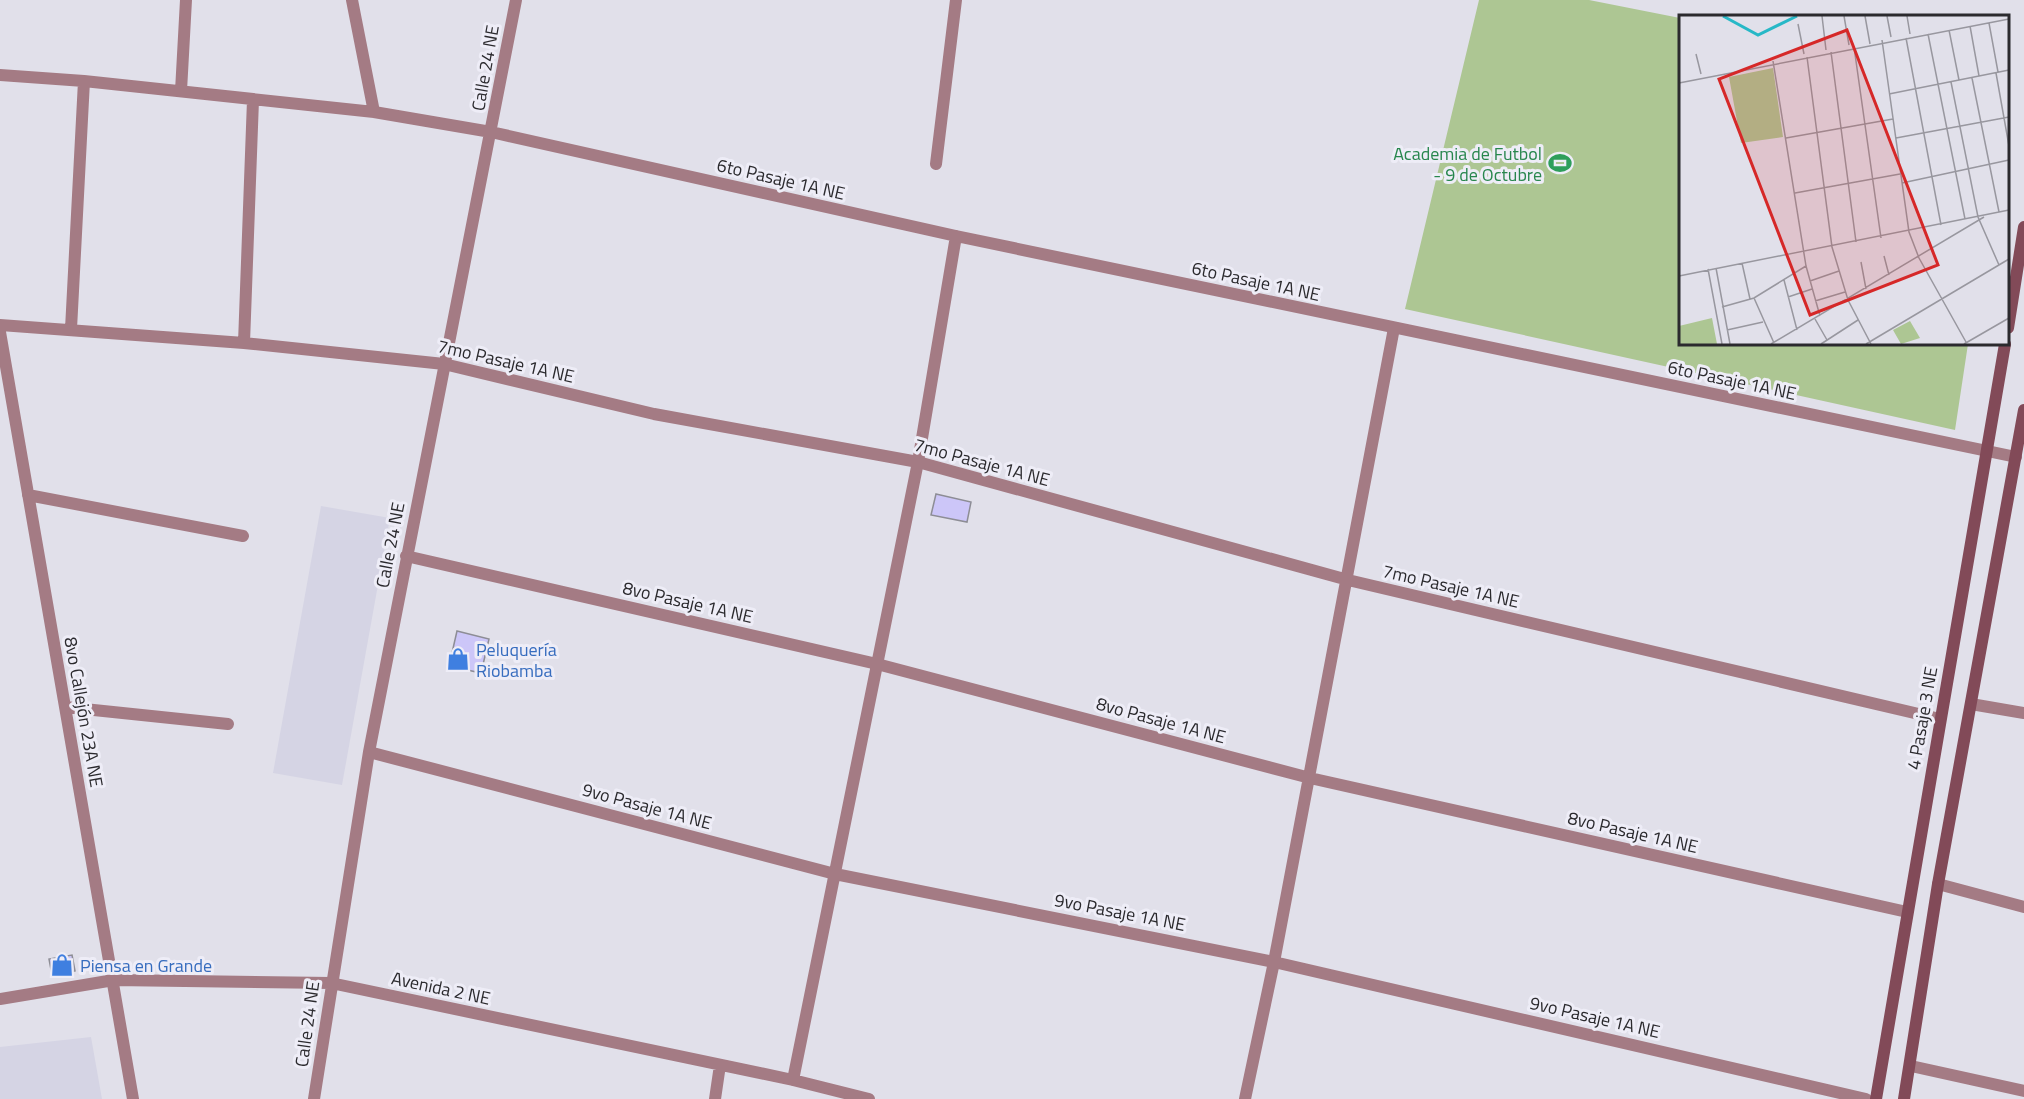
<svg xmlns="http://www.w3.org/2000/svg" width="2024" height="1099" viewBox="0 0 2024 1099" font-family="'Titillium Web',sans-serif">
  <style>
    .built { fill: #d5d4e4 }
    .green { fill: #adc693 }
    .building { fill: #ccc6f8; stroke: #8d8d95; stroke-width: 1.5 }
    .lines { fill: none; stroke-linecap: round; stroke-linejoin: round }
    .lane { stroke: #a47b84; stroke-width: 12 }
    .street { stroke: #a47b84; stroke-width: 12 }
    .secondary { stroke: #824a58; stroke-width: 12 }
    .labels { text-anchor: middle; dominant-baseline: central; stroke-width: 6; stroke-linejoin: round; paint-order: stroke }
    .street-label { font-size: 18px; fill: #2b2a2e; stroke: #eeedf7 }
    .leisure-label { font-size: 18px; fill: #27864d; stroke: #eeedf7; text-anchor: end }
    .shop-label { font-size: 18px; fill: #366cbe; stroke: #eeedf7; text-anchor: start }
    .inset-river { fill: none; stroke: #27b8c7; stroke-width: 3 }
    .inset-road { fill: none; stroke: #98979f; stroke-width: 1.5 }
    .view { fill: #d62828; fill-opacity: 0.15; stroke: #d62828; stroke-width: 3 }
    .inset-edge { fill: none; stroke: #2b2a2e; stroke-width: 3 }
  </style>
  <rect width="100%" height="100%" fill="#e1e0ea"/>
  <!-- built -->
  <path class="built" d="M321,506L390,518L342,785L273,773Z
    M91,1037L102,1099H0V1047Z"/>
  <!-- green -->
  <path class="green" d="M1479,0H1589L1680,18V344H1968L1955,430L1405,309Z"/>
  <!-- building -->
  <path class="building" d="M936,494L971,502L967,522L931,515Z
    M457,631L489,639L481,673L449,666Z
    M72,955L75,971L52,975L49,959Z"/>
  <g class="lines">
    <!-- lane -->
    <path class="lane" d="M936,164L956,0"/>
    <!-- street -->
    <path class="street" d="M352,0L374,112L491,132L956,236L2016,457
      M0,75L84,81L374,112
      M181,91L186,0
      M0,325L244,343L444,364L654,414L918,462L1348,580L1940,719
      M71,329L84,81
      M0,332L133,1099
      M244,343L253,100
      M28,495L243,536
      M406,556L877,664L1310,778L1907,912
      M1971,704L2024,713
      M65,707L228,724
      M369,752L835,874L1274,962L1866,1099
      M1938,884L2024,907
      M0,999L114,980L331,983L793,1080L869,1099
      M1911,1066L2024,1091
      M793,1080L918,462L956,236
      M314,1099L369,752L516,0
      M715,1099L720,1065
      M1245,1099L1274,962L1394,328"/>
    <!-- secondary -->
    <path class="secondary" d="M2008,328L2024,227
      M1876,1099L2005,344
      M1904,1099L1938,884L2024,410"/>
  </g>
  <!-- icons -->
  <defs>
    <g id="stadium-bare" transform="scale(1.8)"><path d="M0-5a6.5 5 0 1 0 0 10a6.5 5 0 1 0 0-10ZM-3.5-1.8h7v3.6h-7Z" fill="#2e9e5b" stroke="#eeedf7" stroke-width="2.5" paint-order="stroke"/></g>
    <g id="shop-bare" transform="scale(1.8)"><path d="M-5-2.5h2.3a2.7 3.5 0 0 1 5.4 0H5L5.5 6h-11ZM-1.5-2.5h3a1.5 2.3 0 0 0-3 0Z" fill="#3f7fe0" stroke="#eeedf7" stroke-width="2.5" paint-order="stroke"/></g>
  </defs>
  <g fill-rule="evenodd">
    <use href="#stadium-bare" x="1560" y="163"/>
    <use href="#shop-bare" x="458" y="659"/>
    <use href="#shop-bare" x="62" y="965"/>
  </g>
  <g class="labels">
    <!-- street labels -->
    <g class="street-label">
      <text transform="translate(485 68) rotate(-80)">Calle 24 NE</text>
      <text transform="translate(781 179) rotate(13)">6to Pasaje 1A NE</text>
      <text transform="translate(1256 281) rotate(12)">6to Pasaje 1A NE</text>
      <text transform="translate(506 361) rotate(13)">7mo Pasaje 1A NE</text>
      <text transform="translate(1732 380) rotate(12)">6to Pasaje 1A NE</text>
      <text transform="translate(982 462) rotate(15)">7mo Pasaje 1A NE</text>
      <text transform="translate(390 545) rotate(-79)">Calle 24 NE</text>
      <text transform="translate(1451 586) rotate(13)">7mo Pasaje 1A NE</text>
      <text transform="translate(688 602) rotate(13)">8vo Pasaje 1A NE</text>
      <text transform="translate(84 712) rotate(80)">8vo Callejón 23A NE</text>
      <text transform="translate(1922 718) rotate(-80)">4 Pasaje 3 NE</text>
      <text transform="translate(1161 720) rotate(15)">8vo Pasaje 1A NE</text>
      <text transform="translate(647 806) rotate(15)">9vo Pasaje 1A NE</text>
      <text transform="translate(1633 832) rotate(13)">8vo Pasaje 1A NE</text>
      <text transform="translate(1120 912) rotate(11)">9vo Pasaje 1A NE</text>
      <text transform="translate(441 988) rotate(12)">Avenida 2 NE</text>
      <text transform="translate(1595 1017) rotate(13)">9vo Pasaje 1A NE</text>
      <text transform="translate(307 1024) rotate(-82)">Calle 24 NE</text>
    </g>
    <!-- leisure labels -->
    <g class="leisure-label">
      <text x="1542" y="153">Academia de Futbol<tspan x="1542" dy="21">- 9 de Octubre</tspan></text>
    </g>
    <!-- shop labels -->
    <g class="shop-label">
      <text x="476" y="649">Peluquería<tspan x="476" dy="21">Riobamba</tspan></text>
      <text x="80" y="965">Piensa en Grande</text>
    </g>
  </g>
  <!-- overview -->
  <g transform="translate(1679 15)">
    <rect width="330" height="330" fill="#e1e0ea"/>
    <path d="M94,53L104,122L62,128L50,62ZM33,303L38,329H0V311ZM231,306L241,323L222,329L214,315Z" fill="#adc693"/>
    <path class="inset-river" d="M44,1L79,20L118,1"/>
    <path class="inset-road" d="M143,1L147,35M165,1L170,30M186,1L191,29M208,1L212,22M228,1L231,19M310,8L319,57M119,9L125,39M291,11L300,61M270,15L280,65M249,19L286,204M227,23L262,210M203,25L230,217L240,243L287,327M175,32L202,223M152,37L177,227M17,39L22,59M128,42L153,232L169,285L192,329M317,58L330,131M293,63L320,197M272,67L299,202L320,250M0,68L330,4M210,79L330,55M107,123L214,104M217,123L330,102M223,168L330,145M116,178L221,159M205,241L210,260M182,247L187,274M63,248L71,284M127,251L141,301M37,253L51,329M29,254L43,329M0,261L330,195M105,265L118,315M131,266L160,256M109,282L133,274M75,283L95,328M136,286L166,277M43,292L75,283L127,251L94,46M136,304L148,325M48,315L84,307M92,329L305,202M142,329L179,305M187,329L330,244M285,329L330,303"/>
    <path class="view" d="M168,15L259,250L131,300L40,64Z"/>
    <rect width="330" height="330" class="inset-edge"/>
  </g>
</svg>
